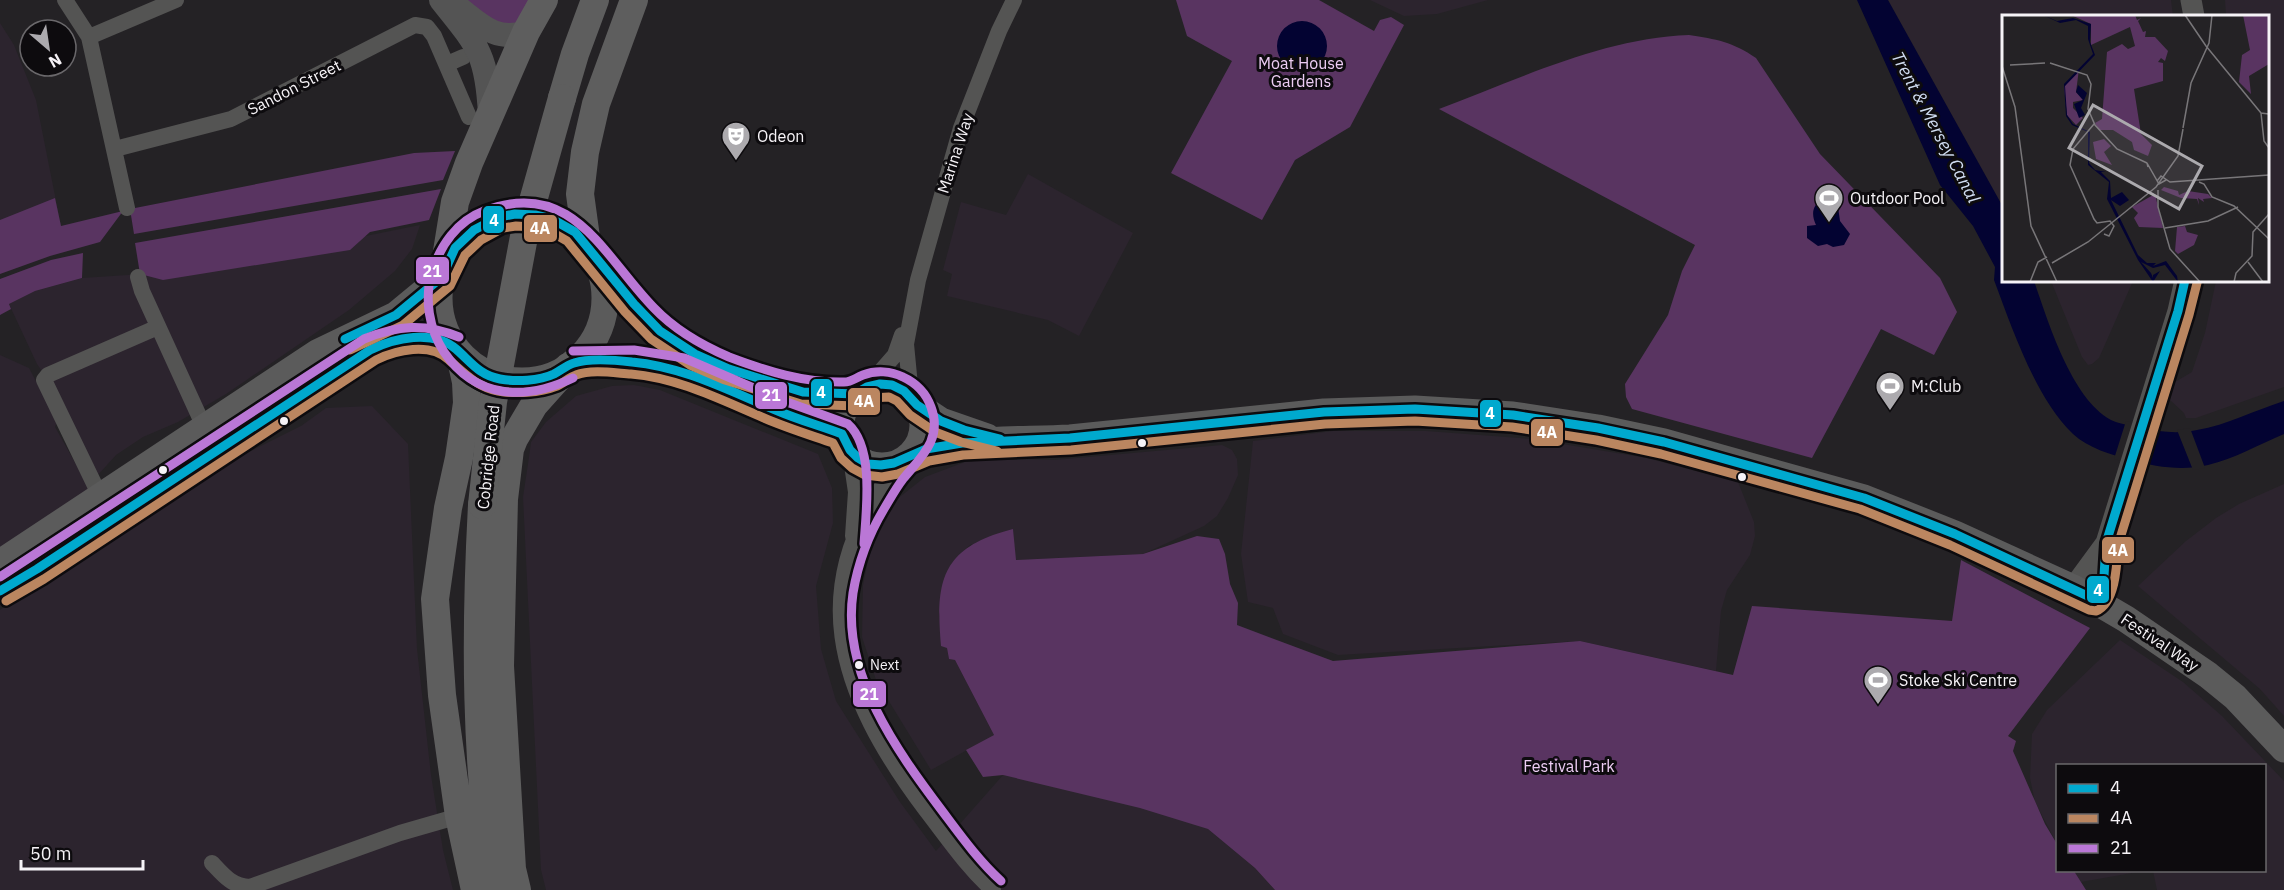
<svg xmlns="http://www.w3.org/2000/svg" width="2284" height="890" viewBox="0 0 2284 890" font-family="'IBM Plex Sans',sans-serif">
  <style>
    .built { fill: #2c242e }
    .green { fill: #593461 }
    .water { fill: #030332 }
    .pier { fill: #242225 }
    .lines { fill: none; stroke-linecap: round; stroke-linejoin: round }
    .minor { stroke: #545453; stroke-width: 16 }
    .tertiary { stroke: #545453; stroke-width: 21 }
    .secondary { stroke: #545454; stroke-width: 24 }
    .primary { stroke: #5b5b5b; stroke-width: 27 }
    .trunk { stroke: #5e5e5e; stroke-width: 28 }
    .trunk-bridge { stroke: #5e5e5e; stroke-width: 28 }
    .bus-1-casing { stroke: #0d0b0e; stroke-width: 14 }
    .bus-2-casing { stroke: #0d0b0e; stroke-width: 14 }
    .bus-3-casing { stroke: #0d0b0e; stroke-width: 14 }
    .bus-1 { stroke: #00a9ce; stroke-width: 9 }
    .bus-2 { stroke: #bb8660; stroke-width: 9 }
    .bus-3 { stroke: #ba77d6; stroke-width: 9 }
    .bus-dot { fill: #f6f3f7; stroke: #0d0b0e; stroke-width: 2 }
    .labels { text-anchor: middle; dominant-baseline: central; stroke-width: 6; stroke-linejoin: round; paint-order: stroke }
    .bus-label { font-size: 14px; fill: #f6f3f7; stroke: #0d0b0e; text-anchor: start }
    .park-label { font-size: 16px; fill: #edcdf4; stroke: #0d0b0e }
    .street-label { font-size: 16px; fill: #f6f3f7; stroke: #0d0b0e }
    .poi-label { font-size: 16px; fill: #f6f3f7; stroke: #0d0b0e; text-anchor: start }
    .water-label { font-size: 18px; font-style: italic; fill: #d0dcf1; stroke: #0d0b0e }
    .inset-road { fill: none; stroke: #787679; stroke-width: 1.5 }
    .view { fill: #acaaae; fill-opacity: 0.15; stroke: #acaaae; stroke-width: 3 }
    .inset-edge { fill: none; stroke: #f6f3f7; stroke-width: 3 }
    .line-badge { stroke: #0d0b0e; stroke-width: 2 }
    .badge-label { font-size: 16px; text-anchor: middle; font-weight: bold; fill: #fff }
  </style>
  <rect width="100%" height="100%" fill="#242225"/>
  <!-- built -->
  <path class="built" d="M1370,0H1488L1437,14L1404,16Z
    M1888,0H2171L2173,16H2004L2003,207Z
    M2225,0H2284V387L2196,418H2186L2184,413L2170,400L2175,382L2192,372L2205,333L2216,281L2268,280V16H2226Z
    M0,23L14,45L36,100L61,226L0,245Z
    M1028,174L1133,233L1079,336L1048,320L947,296L952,274L943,270L961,202L1006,215Z
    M420,225L412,249L395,271L349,310L226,394L178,422L143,437L116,455L97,476L50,383L37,364L9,304L35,291L82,278L143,274L331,243Z
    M2051,281H2133L2099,358L2092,364L2088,365L2082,357Z
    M0,355L29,368L57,421L55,427L91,491L0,548Z
    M634,385L660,390L818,454L832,488L833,523L816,586L821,649L836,701L900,802L936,851L1003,775L1117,796L1208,829L1255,868L1275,890H546L541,870L523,497L529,457L531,442L546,422L576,396L612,386Z
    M372,406L408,444L417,649L431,775L443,850L453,890H0V610L161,504L245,454L301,426L326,408Z
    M1333,431H1426L1532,439L1647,458L1738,482L1754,522L1755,536L1750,555L1727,590L1721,611L1716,671L1580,641L1338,655L1283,634L1273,608L1248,602L1241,554L1253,441Z
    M1222,445L1232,450L1237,459L1238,475L1228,498L1217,516L1204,526L1143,554L1015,560L1013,530L970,545L956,558L946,573L947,648L949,659L955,660L994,735L931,770L876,680L862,637L863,585L868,561L875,537L884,517L896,500L925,477L965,462L994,459L1055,460Z
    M2284,484V716L2260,689L2138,586L2186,541L2216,518L2239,504Z
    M2120,640L2183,682L2222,716L2284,781V890H2157L2153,871L2264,870V766H2058L2057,844L2035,802L2030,778L2032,734L2047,710Z
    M2074,871H2143L2081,882Z"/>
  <!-- green -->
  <path class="green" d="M448,0H532L515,24L505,28Z
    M1176,0H1319L1374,31L1380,20L1391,17L1404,25L1350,127L1295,160L1262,220L1171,173L1232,61L1187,36Z
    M1689,35C1716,39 1733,42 1756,58L1820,154L1940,278L1957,312L1934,355L1881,329L1812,458L1632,409L1626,397L1625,384L1668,315L1682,271L1695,245L1439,109C1519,79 1603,38 1689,35Z
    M455,151L443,180L134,234L130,209L414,153Z
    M441,189L429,220L370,232L350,250L163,280L140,274L135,243Z
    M55,198L61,226L123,211L100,242L50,256L0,274V220Z
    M83,253L82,278L35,291L9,304L11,309L0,315V279L51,260Z
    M1013,529L1016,560L1143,554L1197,536L1219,539L1225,554L1230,584L1238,603L1237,625L1333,661L1580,641L1733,675L1752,606L1952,621L1961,560L2090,628L2008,736L2016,741L2013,751L2045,824L2057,844L2058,870L2074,871L2086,890H1275L1255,868L1208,829L1140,808L1003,775L983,777L966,750L994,735L955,660L949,659L947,648L941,646C935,578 943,547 1013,529Z"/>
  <!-- water -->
  <path class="water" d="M1857,0H1888L2003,207L2004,280L2034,281C2048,321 2071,398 2111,420C2120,424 2132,426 2142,428C2161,432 2177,434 2197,430C2227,425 2255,410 2284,401V434C2260,444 2234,459 2208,465C2182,471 2156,467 2131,460C2112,455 2088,448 2073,434C2036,399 2012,328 1994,280L1995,267L1973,226L1940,185Z
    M1277 46a25 25 0 1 1 50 0a25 25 0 1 1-50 0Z
    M1823,199H1829L1838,207L1840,221L1850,234L1844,245L1833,247L1827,244L1818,246L1807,238V226L1816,225C1811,214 1812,205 1823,199Z"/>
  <!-- pier -->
  <path class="pier" d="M2126,421L2158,428L2146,467L2114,459Z
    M2190,428L2205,468L2193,470L2177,430Z"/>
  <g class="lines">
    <!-- minor -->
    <path class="minor" d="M65,0L89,37L127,208
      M89,37L176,0
      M447,64L463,57
      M115,149L231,119L415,25L427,27L434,36L469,117
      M138,277L142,291L205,429L210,434
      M867,387L895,355L902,335
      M911,396L906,344L918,280L961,128L999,31L1014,0
      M850,451L856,492L853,536
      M903,459C799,582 838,693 926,810C947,837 967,867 993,890
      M101,498L44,380L48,375L158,327
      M212,863C224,876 232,886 250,887L400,833L459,816"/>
    <!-- tertiary -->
    <path class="tertiary" d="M2191,0L2194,16
      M2073,588L2106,543
      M2094,599L2104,576L2106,543L2178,311L2185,280"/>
    <!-- secondary -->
    <path class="secondary" d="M441,0C478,46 487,54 490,115
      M460,9C482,26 497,42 526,32"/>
    <!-- primary -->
    <path class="primary" d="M439 298a83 83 0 1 1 166 0a83 83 0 1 1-166 0Z
      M603,266L634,304L660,331L695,354L729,369L803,392L855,394
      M573,363L633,362L681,370L780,412L842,434
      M841 425a41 41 0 1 1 82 0a41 41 0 1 1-82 0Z
      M917,405L941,421L987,437
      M909,456C960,436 1016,441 1070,438L1324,412L1415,409L1513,415L1598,428L1664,442L1864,498L1955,534L2073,588L2126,619L2208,675L2235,697L2284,749
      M0,563L317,353L396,315L442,277
      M0,591L37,569L370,350C402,335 423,334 455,348"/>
    <!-- trunk -->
    <path class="trunk" d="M562,98L575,54L595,0
      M587,245L580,194L585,152L596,104L634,0
      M444,270L455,202L469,163L526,32L544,0
      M460,355L466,382L467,403L459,458L448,508L435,599L442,695L459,816L475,890
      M482,505C475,634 475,763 495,890
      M517,890L512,869L500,666L504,499L510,449L514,439L534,405L568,367"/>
    <!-- trunk-bridge -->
    <path class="trunk-bridge" d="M482,505L493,402L526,226L562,98"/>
    <!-- bus-1 casing -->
    <g class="bus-1-casing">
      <path id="bus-1" d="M345,339L396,315L442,277L455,248L474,230L499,217L515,214L535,215L552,219L575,232L634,304L660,331L695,354L729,369L803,392L855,394L867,387L880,384L892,385L904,391L917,405L941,421L964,430L1000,439
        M0,591L37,569L370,350C394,338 433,329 456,349C471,362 479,375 500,379C516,382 539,381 554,374C560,371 567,365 574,363C590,358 615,360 632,362C685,367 729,391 778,411C799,420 821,426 842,434L850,450L858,458L868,464L881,465L894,463L926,449L962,443L1070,438L1324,412L1415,409L1513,415L1598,428L1664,442L1864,498L1955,534L2094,599L2104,576L2106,543L2178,311L2185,280"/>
    </g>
    <!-- bus-2 casing -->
    <g class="bus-2-casing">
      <path id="bus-2" d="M350,350L403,325L450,286L465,255L481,240L503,228L516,226L533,227L548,230L567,241L625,312L651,339L690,365L725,380L801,404L856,406L871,398L889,397L897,401L910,415L935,432L961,442L997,451
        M6,601L44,579L376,360C396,350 430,342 449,360C464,373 477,387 498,391C516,394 539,393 557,386C564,383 569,377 576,375C591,369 615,373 631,374C679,378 721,400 764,418C787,428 810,435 833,443L841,458L852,468L865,475L882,477L898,474L929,461L963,455L1071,450L1325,424L1415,421L1512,427L1596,440L1661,454L1860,509L1950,545L2089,610L2096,611C2116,603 2117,563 2118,545L2189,315L2197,283"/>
    </g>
    <!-- bus-3 casing -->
    <g class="bus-3-casing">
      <path id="bus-3" d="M573,351L634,350L684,358L784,401L848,424C875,448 866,512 864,544
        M573,378C525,401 476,399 444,352C429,329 424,299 432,272C440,246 457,221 484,211C573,177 603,256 654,308C675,330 701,345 729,357C766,371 804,383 844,382C852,382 855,378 863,375C876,370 891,371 903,377C916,383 926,393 931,407C943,439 921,457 903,479C896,488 890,499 884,509C869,534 858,563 853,593C841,674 897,751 943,812C961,836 979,861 1001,881
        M0,577L364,339C398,325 425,323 459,337"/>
    </g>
    <!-- bus-1 -->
    <use href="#bus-1" class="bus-1"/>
    <!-- bus-2 -->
    <use href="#bus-2" class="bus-2"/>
    <!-- bus-3 -->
    <use href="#bus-3" class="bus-3"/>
  </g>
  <!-- icons -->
  <defs>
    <g id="theatre-pin" transform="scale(1.5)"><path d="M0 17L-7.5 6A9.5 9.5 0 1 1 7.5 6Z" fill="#acaaae" stroke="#0d0b0e"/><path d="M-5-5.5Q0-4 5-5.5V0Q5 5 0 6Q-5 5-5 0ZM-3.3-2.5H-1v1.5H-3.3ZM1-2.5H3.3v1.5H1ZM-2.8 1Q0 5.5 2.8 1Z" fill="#fff"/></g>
    <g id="stadium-pin" transform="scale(1.5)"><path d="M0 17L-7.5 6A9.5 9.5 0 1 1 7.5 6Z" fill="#acaaae" stroke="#0d0b0e"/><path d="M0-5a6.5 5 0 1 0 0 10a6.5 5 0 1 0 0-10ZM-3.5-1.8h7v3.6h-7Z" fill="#fff"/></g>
  </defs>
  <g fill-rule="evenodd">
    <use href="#theatre-pin" x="736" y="136"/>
    <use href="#stadium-pin" x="1829" y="198"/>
    <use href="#stadium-pin" x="1890" y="386"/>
    <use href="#stadium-pin" x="1878" y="680"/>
  </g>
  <!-- markers -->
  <g class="bus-dot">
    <circle cx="284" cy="421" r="5"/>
    <circle cx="1142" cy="443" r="5"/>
    <circle cx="163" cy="470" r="5"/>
    <circle cx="1742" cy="477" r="5"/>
    <circle cx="859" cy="665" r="5"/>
  </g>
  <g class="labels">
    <!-- bus labels -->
    <g class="bus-label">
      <text x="870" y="665">Next</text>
    </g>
    <!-- park labels -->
    <g class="park-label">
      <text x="1301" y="63">Moat House<tspan x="1301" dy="18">Gardens</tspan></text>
      <text x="1569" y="766">Festival Park</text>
    </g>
    <!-- street labels -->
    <g class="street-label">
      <text transform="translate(294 87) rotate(-27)">Sandon Street</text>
      <text transform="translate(955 153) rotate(-72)">Marina Way</text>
      <text transform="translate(488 457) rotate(-84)">Cobridge Road</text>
      <text transform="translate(2160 642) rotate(34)">Festival Way</text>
    </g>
    <!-- poi labels -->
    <g class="poi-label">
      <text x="757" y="136">Odeon</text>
      <text x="1850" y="198">Outdoor Pool</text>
      <text x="1911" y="386">M:Club</text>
      <text x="1899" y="680">Stoke Ski Centre</text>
    </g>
    <!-- water labels -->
    <g class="water-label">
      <text transform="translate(1936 127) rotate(62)">Trent &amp; Mersey Canal</text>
    </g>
  </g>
  <!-- overview -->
  <g transform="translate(2002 15)">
    <rect width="267" height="267" fill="#242225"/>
    <path d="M69,0H133L135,5L139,3L136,6L141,17L144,16L143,22H153L166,36L163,46L159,43L156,47L161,48V66L132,74L139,119L150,130L146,141L132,135L130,127L111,115H97L93,108L100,104L105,37L120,29L126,34L133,31L128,12L89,30V9ZM241,0H267V49L247,61L249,79L237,67L240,40L248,35ZM77,54L74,77L81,85L71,87V93L81,103L74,110L65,100L62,72ZM102,124L109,131L102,137L110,150L94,144L91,127ZM162,172L176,176L177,180L186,176L206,179L210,183L201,184L202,187L196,183L197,190L195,184L179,183L159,175ZM153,179L161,213L137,212L132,203L136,198L130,192ZM183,211L185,217L196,220L192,230L176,239L173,236L175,212Z" fill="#593461"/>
    <path d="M41,0L55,6L71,3L89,9L88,27L93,40L63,71L65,100L71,109L88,117L87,148L93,155L104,157H99L108,166L109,183L120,177L127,185L118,191L109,185L136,240L145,248H154L151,251L164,246L175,261L176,267L163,250L151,253L139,247L149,258L151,263V260L158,256L151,267L136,245L105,184L107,167L86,150V117L70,110L64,101L62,69L91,39L86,24V11L74,5L58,8ZM76,70L85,78L79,93L83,100L77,103L72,89L81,85L74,77Z" fill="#030332"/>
    <path class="inset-road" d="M183,0L204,31M204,31L259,98L267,99M48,48L85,60L89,69L86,94L93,110L115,134L145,148M8,50L43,48M0,51L13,92L29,211L55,267M259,98L262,126L267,133M92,109L71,134L68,150L92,204L95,208L108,206L112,211L107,221L102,219M181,113L189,68L207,28L210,0M146,152L145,148L157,169L164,165M155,166L159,161L168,167L267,160M197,167L202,169L210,182L232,191L267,224M156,175V192L168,234L198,267M163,213L206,206L236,192M246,247L261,267M50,248L86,227L154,172L176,141L181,114M28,267L36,247L45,242M232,267L234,258L250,241L251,217L267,199"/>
    <path class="view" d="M91,90L200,151L177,194L67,133Z"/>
    <rect width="267" height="267" class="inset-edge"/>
  </g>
  <g class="line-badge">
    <rect x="482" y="205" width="23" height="29" rx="6" fill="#00a9ce"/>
    <rect x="523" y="214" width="35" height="29" rx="6" fill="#bb8660"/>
    <rect x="415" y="256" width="35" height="29" rx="6" fill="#ba77d6"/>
    <rect x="810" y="378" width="23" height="29" rx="6" fill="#00a9ce"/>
    <rect x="754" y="381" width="34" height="29" rx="6" fill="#ba77d6"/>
    <rect x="847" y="387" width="34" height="29" rx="6" fill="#bb8660"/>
    <rect x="1479" y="399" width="23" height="29" rx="6" fill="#00a9ce"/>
    <rect x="1530" y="418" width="34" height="29" rx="6" fill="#bb8660"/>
    <rect x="2101" y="536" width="34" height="28" rx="6" fill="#bb8660"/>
    <rect x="2086" y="575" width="24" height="29" rx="6" fill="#00a9ce"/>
    <rect x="852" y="680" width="35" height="28" rx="6" fill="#ba77d6"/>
  </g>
  <g class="badge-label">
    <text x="494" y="226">4</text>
    <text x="540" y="234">4A</text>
    <text x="432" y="277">21</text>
    <text x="821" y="398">4</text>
    <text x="771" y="401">21</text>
    <text x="864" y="407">4A</text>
    <text x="1490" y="419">4</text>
    <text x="1547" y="438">4A</text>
    <text x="2118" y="556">4A</text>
    <text x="2098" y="596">4</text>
    <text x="869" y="700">21</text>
  </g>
  <!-- legend -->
  <rect x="2056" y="764" width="210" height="108" fill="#0d0b0e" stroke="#6a686b" stroke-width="1.5"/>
  <rect x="2068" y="784" width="30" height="9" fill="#00a9ce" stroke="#6a686b" stroke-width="1.5"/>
  <text x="2110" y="794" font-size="18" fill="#f6f3f7">4</text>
  <rect x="2068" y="814" width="30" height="9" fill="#bb8660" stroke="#6a686b" stroke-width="1.5"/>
  <text x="2110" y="824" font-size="18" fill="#f6f3f7">4A</text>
  <rect x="2068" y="844" width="30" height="9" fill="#ba77d6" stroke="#6a686b" stroke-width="1.5"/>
  <text x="2110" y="854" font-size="18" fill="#f6f3f7">21</text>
  <!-- north arrow -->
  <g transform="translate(48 48) rotate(151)"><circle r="28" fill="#0d0b0e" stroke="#6a686b" stroke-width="1.5"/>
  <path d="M0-4.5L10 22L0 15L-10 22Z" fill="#acaaae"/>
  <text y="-9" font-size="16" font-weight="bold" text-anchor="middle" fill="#f6f3f7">N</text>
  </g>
  <!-- scale -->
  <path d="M21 860v9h122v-9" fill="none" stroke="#f6f3f7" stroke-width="3"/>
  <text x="30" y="860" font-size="18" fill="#f6f3f7" stroke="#0d0b0e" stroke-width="4.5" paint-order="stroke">50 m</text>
</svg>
